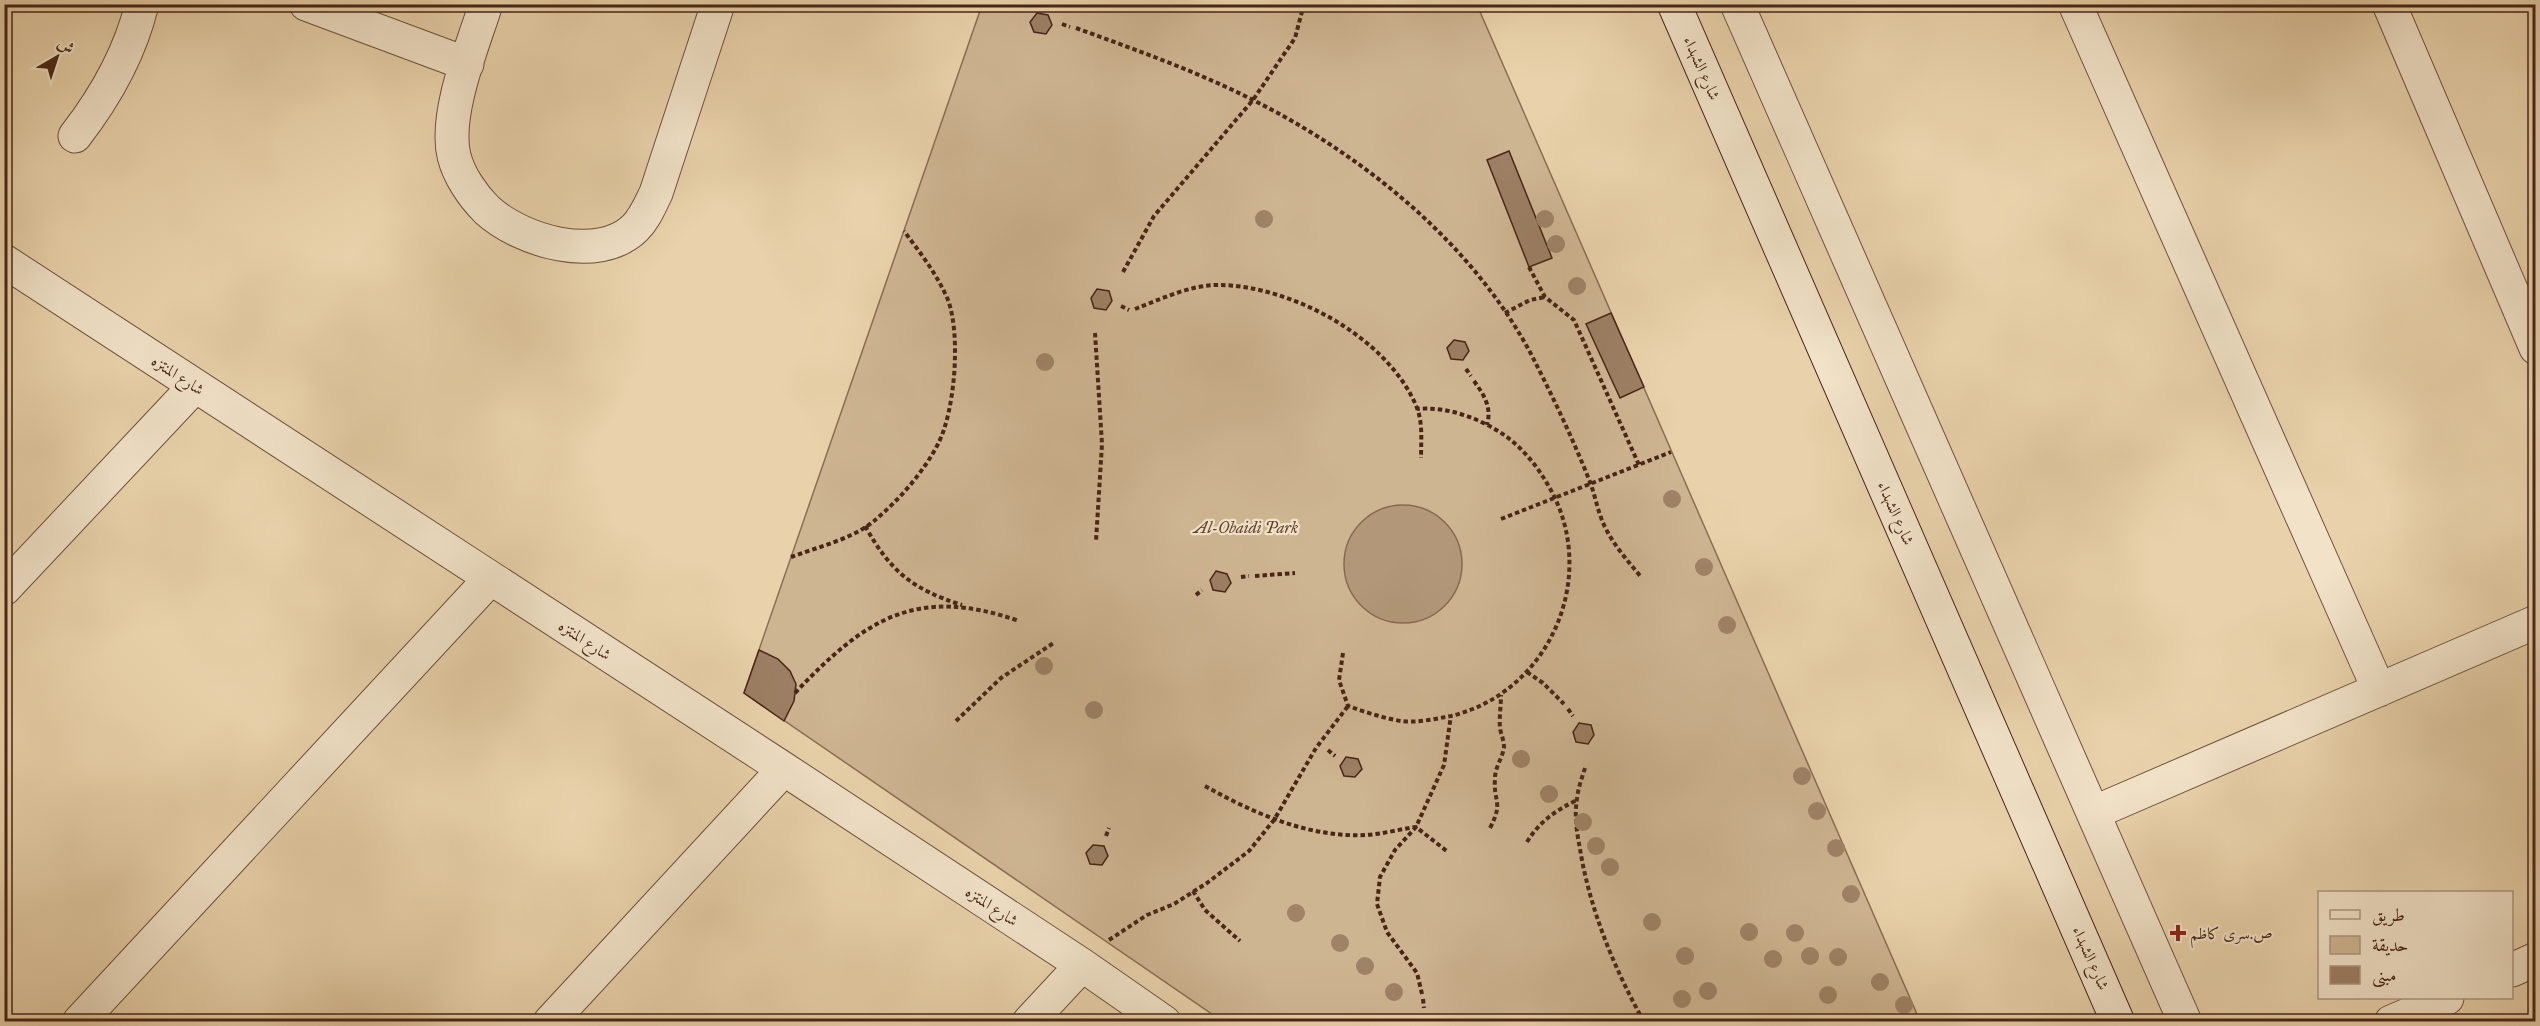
<svg xmlns="http://www.w3.org/2000/svg" width="2540" height="1026" viewBox="0 0 2540 1026" font-family="'IM FELL Great Primer',Amiri,serif">
  <style>
    .green { fill: #ceb592; stroke: #8b6e54; stroke-width: 1.5 }
    .water { fill: #b29879; stroke: #886a52; stroke-width: 1.5 }
    .building { fill: #9c7f64; stroke: #482617; stroke-width: 1.5 }
    .lines { fill: none; stroke-linecap: round; stroke-linejoin: round }
    .street-casing { stroke: #70513c; stroke-width: 35 }
    .secondary-casing { stroke: #482617; stroke-width: 35 }
    .path { stroke: #482617; stroke-width: 4; stroke-dasharray: 4.5 3; stroke-linecap: butt }
    .street { stroke: #f1e2c8; stroke-width: 33 }
    .secondary { stroke: #f1e2c8; stroke-width: 33 }
    .tree { fill: #9f8367 }
    .poi-dot { fill: #8f2418; stroke: #f1e2c8; stroke-width: 2 }
    .labels { text-anchor: middle; dominant-baseline: central; stroke-width: 4.5; stroke-linejoin: round; paint-order: stroke }
    .street-label { font-size: 16px; fill: #482617; stroke: #f1e2c8 }
    .park-label { font-size: 16px; font-style: italic; fill: #634330; stroke: #f1e2c8 }
    .poi-label { font-size: 16px; fill: #482617; stroke: #f1e2c8; text-anchor: start }
  </style>
  <rect width="100%" height="100%" fill="#e9d2ab"/>
  <filter id="stains"><feTurbulence type="fractalNoise" baseFrequency=".00333" numOctaves="4"/><feColorMatrix values="0 0 0 0 .2 0 0 0 0 .09 0 0 0 0 .02 0 0 0 .5 -.17"/></filter>
  <radialGradient id="worn" r=".72"><stop offset=".6" stop-color="#630" stop-opacity="0"/><stop offset="1" stop-color="#630" stop-opacity=".3"/></radialGradient>
  <!-- green -->
  <path class="green" d="M982,5H1477L1920,1021H1222L744,693Z"/>
  <!-- water -->
  <path class="water" d="M1344 564a59 59 0 1 1 118 0a59 59 0 1 1-118 0Z"/>
  <!-- building -->
  <path class="building" d="M1037,13L1048,15L1052,25L1046,34L1034,32L1030,22Z
    M1509,151L1552,258L1529,267L1487,160Z
    M1097,289L1109,291L1112,301L1106,310L1094,308L1091,298Z
    M1611,313L1644,387L1620,398L1586,324Z
    M1454,340L1465,342L1469,351L1463,360L1451,359L1447,348Z
    M1216,571L1227,574L1231,583L1225,592L1213,590L1210,580Z
    M759,650L778,659L790,671L796,684L794,701L784,721L744,693Z
    M1579,723L1591,725L1594,735L1588,744L1576,742L1573,732Z
    M1346,757L1358,759L1362,769L1355,777L1344,776L1340,766Z
    M1093,845L1104,846L1108,856L1102,865L1090,864L1086,853Z
    M1793,1016L1804,1018L1806,1022H1789Z"/>
  <g class="lines">
    <!-- street casing -->
    <g class="street-casing">
      <path id="street" d="M306,4L467,64
        M486,4C473,45 444,114 454,156C459,176 473,196 487,210C521,241 598,264 635,228C645,218 650,205 656,193L718,4
        M1737,4L2185,1022
        M2075,4L2379,690
        M2389,4L2536,348
        M75,136C106,96 130,54 142,4
        M4,261L784,769L1082,965L1164,1022
        M4,589L195,386
        M2093,813L2536,622
        M2512,970L2536,959
        M79,1022L490,579
        M550,1022L784,769
        M1029,1022L1082,965
        M2391,1022L2447,998"/>
    </g>
    <!-- secondary casing -->
    <g class="secondary-casing">
      <path id="secondary" d="M1674,4L2118,1022"/>
    </g>
    <!-- path -->
    <path class="path" d="M1062,24L1070,27
      M1076,28C1136,50 1196,71 1253,100C1364,156 1472,243 1531,354C1552,395 1573,439 1590,482C1596,498 1598,514 1606,529C1615,547 1628,561 1641,577
      M1529,267L1545,297L1574,320L1639,465
      M1123,272L1154,216L1253,100L1295,38L1304,4
      M1121,306L1129,310
      M1135,309C1161,299 1190,285 1218,285C1291,285 1389,338 1417,408C1423,424 1421,441 1421,458
      M1505,313L1530,300L1545,297
      M1095,333L1102,444L1096,541
      M1466,369L1471,376
      M1474,381C1484,395 1492,407 1487,425
      M1501,519L1671,452
      M865,526C891,572 912,589 962,605
      M791,557C818,547 852,539 874,521C899,500 923,473 938,444C955,411 961,335 948,300C937,274 921,254 904,231
      M1255,576L1295,573
      M1241,577L1249,576
      M1196,595L1202,590
      M1343,653L1339,680L1348,706C1365,712 1383,718 1401,721C1417,723 1435,719 1451,716C1551,692 1601,574 1548,485C1537,466 1524,450 1507,437C1482,419 1448,406 1417,409
      M1527,672L1543,683L1564,704
      M795,693C865,619 916,585 1019,621
      M1568,709L1573,716
      M956,721L1001,678L1055,642
      M1328,750L1335,756
      M1585,768C1582,778 1578,788 1577,799C1574,816 1577,833 1580,849C1590,910 1614,968 1644,1022
      M1205,786C1253,813 1309,838 1366,835C1383,834 1400,829 1416,827L1448,852
      M1490,828C1504,801 1493,803 1495,778C1495,767 1503,757 1504,747C1504,740 1501,735 1500,728C1499,718 1501,706 1501,695
      M1106,836L1109,828
      M1527,842C1540,821 1555,811 1577,800
      M1193,891L1205,910L1240,941
      M1109,940L1147,915L1174,904L1207,883L1249,851L1274,820L1316,748L1348,706
      M1422,994L1417,973L1387,932L1377,904L1380,877L1395,850L1416,827L1444,765L1451,715
      M1423,999L1424,1008"/>
    <!-- street -->
    <use href="#street" class="street"/>
    <!-- secondary -->
    <use href="#secondary" class="secondary"/>
  </g>
  <!-- trees -->
  <g class="tree">
    <circle cx="1264" cy="219" r="9"/>
    <circle cx="1545" cy="219" r="9"/>
    <circle cx="1556" cy="244" r="9"/>
    <circle cx="1577" cy="286" r="9"/>
    <circle cx="1045" cy="362" r="9"/>
    <circle cx="1672" cy="499" r="9"/>
    <circle cx="1704" cy="567" r="9"/>
    <circle cx="1727" cy="625" r="9"/>
    <circle cx="1044" cy="666" r="9"/>
    <circle cx="1094" cy="710" r="9"/>
    <circle cx="1521" cy="759" r="9"/>
    <circle cx="1802" cy="776" r="9"/>
    <circle cx="1549" cy="794" r="9"/>
    <circle cx="1817" cy="811" r="9"/>
    <circle cx="1583" cy="822" r="9"/>
    <circle cx="1596" cy="846" r="9"/>
    <circle cx="1836" cy="848" r="9"/>
    <circle cx="1610" cy="867" r="9"/>
    <circle cx="1851" cy="894" r="9"/>
    <circle cx="1296" cy="913" r="9"/>
    <circle cx="1652" cy="922" r="9"/>
    <circle cx="1749" cy="932" r="9"/>
    <circle cx="1795" cy="933" r="9"/>
    <circle cx="1340" cy="943" r="9"/>
    <circle cx="1685" cy="956" r="9"/>
    <circle cx="1810" cy="956" r="9"/>
    <circle cx="1838" cy="957" r="9"/>
    <circle cx="1773" cy="959" r="9"/>
    <circle cx="1365" cy="966" r="9"/>
    <circle cx="1880" cy="982" r="9"/>
    <circle cx="1708" cy="991" r="9"/>
    <circle cx="1394" cy="992" r="9"/>
    <circle cx="1828" cy="995" r="9"/>
    <circle cx="1682" cy="999" r="9"/>
    <circle cx="1904" cy="1005" r="9"/>
  </g>
  <!-- markers -->
  <path class="poi-dot" d="M2175 924h6v6h6v6h-6v6h-6v-6h-6v-6h6z"/>
  <g class="labels">
    <!-- street labels -->
    <g class="street-label">
      <text transform="translate(1702 68) rotate(66)">شارع الشهداء</text>
      <text transform="translate(178 375) rotate(33)">شارع المنتزه</text>
      <text transform="translate(1896 513) rotate(66)">شارع الشهداء</text>
      <text transform="translate(585 640) rotate(33)">شارع المنتزه</text>
      <text transform="translate(992 906) rotate(33)">شارع المنتزه</text>
      <text transform="translate(2091 958) rotate(66)">شارع الشهداء</text>
    </g>
    <!-- park labels -->
    <g class="park-label">
      <text x="1246" y="527">Al-Obaidi Park</text>
    </g>
    <!-- poi labels -->
    <g class="poi-label">
      <text x="2190" y="933">ص.سرى كاظم</text>
    </g>
  </g>
  <!-- margin -->
  <rect width="2540" height="1026" fill="none" stroke="#e9d2ab" stroke-width="24"/>
  <rect x="6" y="6" width="2528" height="1014" fill="none" stroke="#482617" stroke-width="3"/>
  <rect x="12" y="12" width="2516" height="1002" fill="none" stroke="#482617" stroke-width="1.5"/>
  <!-- legend -->
  <rect x="2318" y="891" width="195" height="108" fill="#f1e2c8" stroke="#ad9781" stroke-width="1.5"/>
  <rect x="2330" y="910" width="30" height="9" fill="#f1e2c8" stroke="#ad9781" stroke-width="1.5"/>
  <text x="2372" y="921" font-size="18" fill="#482617">طريق</text>
  <rect x="2330" y="936" width="30" height="18" fill="#ceb592" stroke="#ad9781" stroke-width="1.5"/>
  <text x="2372" y="951" font-size="18" fill="#482617">حديقة</text>
  <rect x="2330" y="966" width="30" height="18" fill="#9c7f64" stroke="#ad9781" stroke-width="1.5"/>
  <text x="2372" y="981" font-size="18" fill="#482617">مبنى</text>
  <!-- north arrow -->
  <g transform="translate(57 57) rotate(39)" stroke="#f1e2c8" stroke-width="4.5" paint-order="stroke">
  <path d="M0-4.5L10 22L0 15L-10 22Z" fill="#482617"/>
  <text y="-9" font-size="16" font-weight="bold" text-anchor="middle" fill="#482617">ش</text>
  </g>
  <rect width="100%" height="100%" filter="url(#stains)"/>
  <rect width="100%" height="100%" fill="url(#worn)"/>
</svg>
